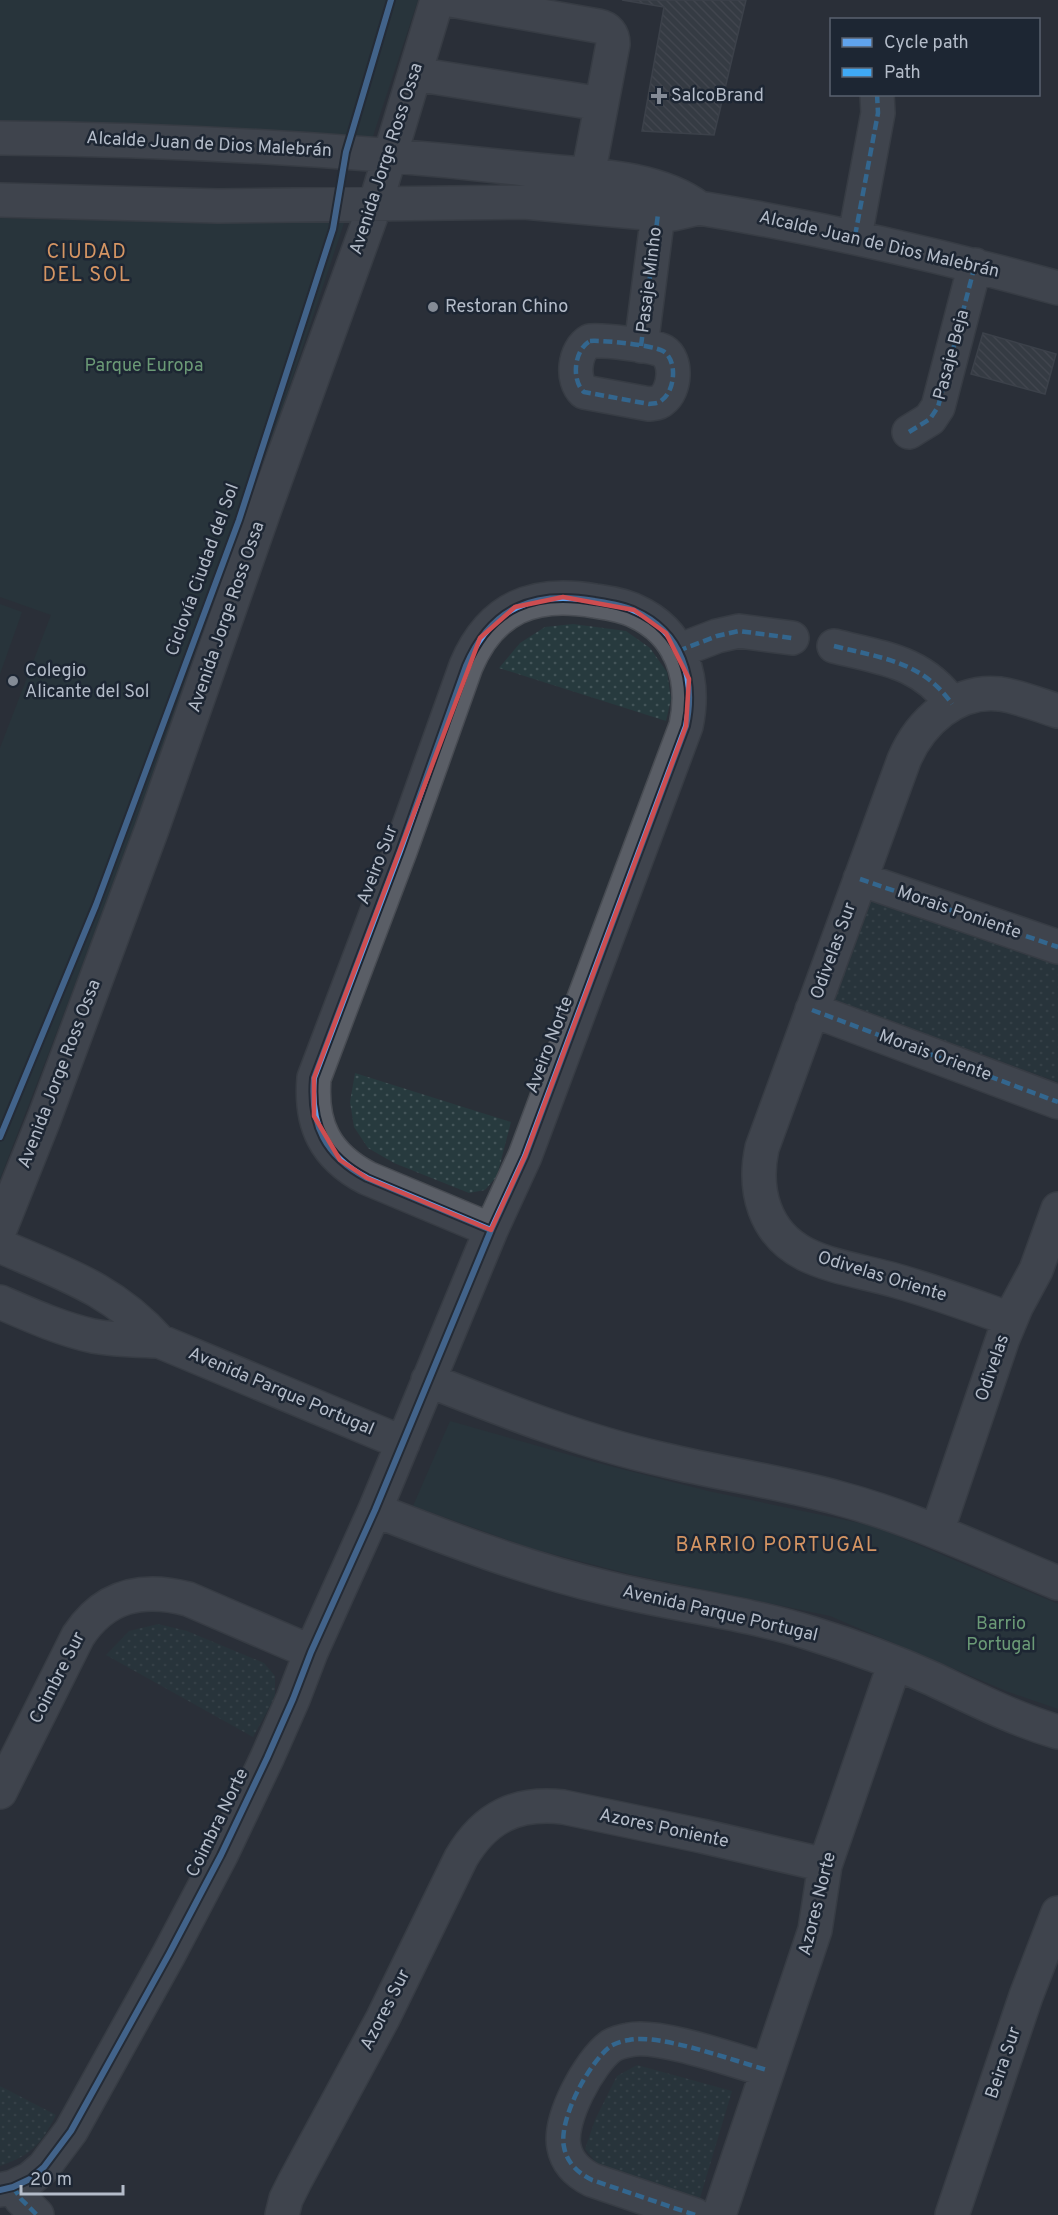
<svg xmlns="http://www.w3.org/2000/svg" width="1058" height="2215" viewBox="0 0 1058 2215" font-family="Overpass,sans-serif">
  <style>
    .grass { fill: url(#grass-dots) }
    .park { fill: #273a3e }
    .building { fill: url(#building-back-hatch); stroke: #52575f; stroke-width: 1.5 }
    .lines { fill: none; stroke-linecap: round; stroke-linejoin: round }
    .minor-casing { stroke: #484c53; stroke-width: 36 }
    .minor { stroke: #5a5e66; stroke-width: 33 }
    .quiet { stroke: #3fa9f5; stroke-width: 4.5; stroke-dasharray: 9 4.5; stroke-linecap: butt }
    .cycleway-casing { stroke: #1d2633; stroke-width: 10 }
    .cycleway { stroke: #60a3ed; stroke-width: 6 }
    .marked { fill: none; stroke: #ce4d50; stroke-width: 4.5; stroke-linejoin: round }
    .poi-dot { fill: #848b96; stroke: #1d2633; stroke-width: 2 }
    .labels { text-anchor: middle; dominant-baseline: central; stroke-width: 5; stroke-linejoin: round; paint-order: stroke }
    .poi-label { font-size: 18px; fill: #b4bcc9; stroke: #1d2633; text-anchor: start }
    .street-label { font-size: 18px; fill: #b4bcc9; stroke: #1d2633 }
    .park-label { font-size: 18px; fill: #6b9a76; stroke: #1d2633 }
    .neighbourhood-label { font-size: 20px; letter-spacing: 1.5px; fill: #d59563; stroke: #1d2633 }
  </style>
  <defs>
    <pattern id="grass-dots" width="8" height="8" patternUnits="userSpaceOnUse" patternTransform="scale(1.5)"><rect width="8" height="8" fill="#273a3e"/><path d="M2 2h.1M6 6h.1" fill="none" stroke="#445559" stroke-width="1.8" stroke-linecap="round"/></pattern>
    <pattern id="building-back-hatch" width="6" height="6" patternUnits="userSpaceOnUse" patternTransform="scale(1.5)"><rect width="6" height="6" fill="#444950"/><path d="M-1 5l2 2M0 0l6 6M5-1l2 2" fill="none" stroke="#5d6168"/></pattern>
  </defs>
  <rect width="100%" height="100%" fill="#2a3038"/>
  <!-- grass -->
  <path class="grass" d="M573,624L626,631L650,648L667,672L671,699L666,721L499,668L520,643L545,627Z
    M870,890L1058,958V1082L830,1000Z
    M355,1073L511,1122L497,1176L485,1190L469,1193L394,1163L368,1148L354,1127L350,1102Z
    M158,1624L187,1631L264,1663L275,1676V1697L253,1737L106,1655L129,1631Z
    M637,2065L732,2091L700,2198L598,2165L585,2149L595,2120L617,2076Z
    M0,2086L56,2115C41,2144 32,2155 0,2166Z"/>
  <!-- park -->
  <path class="park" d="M0,0H418L373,136L364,142L0,125Z
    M0,218C115,222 230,219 345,220L224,584L105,907L0,1179V748L51,615L0,597Z
    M0,604L22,612L0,674Z
    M450,1421L598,1463L708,1491L874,1526L1058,1604V1709L1006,1691L830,1616L633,1575L533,1549L413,1506Z"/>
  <!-- building -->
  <path class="building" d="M622,0H746L714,135L642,131L664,7Z
    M983,333L1056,354L1045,394L971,374Z"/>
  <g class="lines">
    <!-- minor casing -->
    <g class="minor-casing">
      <path id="minor" d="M451,0L598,26C608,28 613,34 613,44L588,175
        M415,74L601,104
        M0,138C175,140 350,149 525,169C579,175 655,174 699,208
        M0,200L218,206L524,202L658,214H673L699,208C821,228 939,255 1058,288
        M855,236L878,113L877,94
        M590,341C603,340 652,345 663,351C678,360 675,391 662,400C658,404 654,403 649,404L584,392C571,380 574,350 590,341Z
        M641,346L658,214
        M909,432L930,419L938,407L975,265
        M834,646C881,658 922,661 952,704
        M678,651L717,636L739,631L792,638
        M860,879L1058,947
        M812,1010L1058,1102
        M0,1229L44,1119L152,829L265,508L375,205L437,0
        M0,1246C62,1273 113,1289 159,1341
        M0,1302C30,1315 61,1329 93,1336C115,1340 136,1340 159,1341L403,1443
        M1010,1319C973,1306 936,1292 897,1281C867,1272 833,1268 805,1254C764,1233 753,1190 762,1148L904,760C920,722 956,689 1000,694C1020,697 1039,705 1058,711
        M428,1380C506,1411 584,1442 665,1460C722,1474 781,1482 838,1498C914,1518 985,1553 1058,1583
        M375,1510C451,1540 528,1569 607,1588C675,1605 744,1612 810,1633C852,1646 893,1661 933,1679C975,1699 1014,1719 1058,1732
        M937,1531L1003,1338L1016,1307L1036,1270L1058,1209
        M0,1792L78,1636C105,1595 142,1587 188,1599L311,1652
        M13,2187L21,2199L37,2215
        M0,2190L13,2187L30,2179L44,2167L71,2131L169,1954L221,1855L267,1758L293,1699L311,1652L375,1510L491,1230L525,1156L686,726C696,679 682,632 635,611C623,605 608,603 595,601C534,590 491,607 466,666L400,851L314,1078C310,1125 325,1156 367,1178L491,1230
        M282,2215L286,2199L295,2181L383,2018L461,1858C485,1817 516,1802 563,1807L702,1836L825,1865
        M695,2215L592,2180C578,2173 567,2163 564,2147C558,2120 589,2062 611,2046C616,2043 623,2041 629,2040C658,2033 735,2061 767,2070
        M719,2215L815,1930L825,1865L895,1663
        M952,2215L1026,1996L1058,1913"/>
    </g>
    <!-- minor -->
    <use href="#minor" class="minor"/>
    <!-- quiet -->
    <path class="quiet" d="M855,236L878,113L877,94
      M590,341C603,340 652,345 663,351C678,360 675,391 662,400C658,404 654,403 649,404L584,392C571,380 574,350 590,341Z
      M641,346L658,214
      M909,432L930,419L938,407L975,265
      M834,646C881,658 922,661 952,704
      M678,651L717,636L739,631L792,638
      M860,879L1058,947
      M812,1010L1058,1102
      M13,2187L21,2199L37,2215
      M695,2215L592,2180C578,2173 567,2163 564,2147C558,2120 589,2062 611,2046C616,2043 623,2041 629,2040C658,2033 735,2061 767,2070"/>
    <!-- cycleway casing -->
    <g class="cycleway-casing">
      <path id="cycleway" d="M0,1137L96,905L239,520L333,229L346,152L391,0
        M0,2190L13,2187L30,2179L44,2167L71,2131L169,1954L221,1855L267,1758L293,1699L311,1652L375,1510L491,1230L525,1156L686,726C696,679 682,632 635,611C623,605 608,603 595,601C534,590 491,607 466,666L400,851L314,1078C310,1125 325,1156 367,1178L491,1230"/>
    </g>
    <!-- cycleway -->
    <use href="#cycleway" class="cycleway"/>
  </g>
  <!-- marked area -->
  <path d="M0 0H1058V2215H0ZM563,597L634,610L666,633L689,679L686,726L525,1156L491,1230L367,1178L340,1160L314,1116V1078L480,638L515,607Z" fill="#2a3038" fill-opacity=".55" fill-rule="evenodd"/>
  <path class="marked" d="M563,597L634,610L666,633L689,679L686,726L525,1156L491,1230L367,1178L340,1160L314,1116V1078L480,638L515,607Z"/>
  <!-- markers -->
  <g class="poi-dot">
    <path d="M656 87h6v6h6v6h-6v6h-6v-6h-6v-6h6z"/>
    <circle cx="433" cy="307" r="6"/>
    <circle cx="13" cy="681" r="6"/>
  </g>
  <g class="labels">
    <!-- poi labels -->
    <g class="poi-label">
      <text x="671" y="96">SalcoBrand</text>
      <text x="445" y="307">Restoran Chino</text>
      <text x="25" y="671">Colegio<tspan x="25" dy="21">Alicante del Sol</tspan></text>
    </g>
    <!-- street labels -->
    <g class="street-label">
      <text transform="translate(209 145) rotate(3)">Alcalde Juan de Dios Malebrán</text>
      <text transform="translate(387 159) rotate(-72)">Avenida Jorge Ross Ossa</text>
      <text transform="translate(879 245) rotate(13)">Alcalde Juan de Dios Malebrán</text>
      <text transform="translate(650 280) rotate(-83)">Pasaje Minho</text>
      <text transform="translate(952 355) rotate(-75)">Pasaje Beja</text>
      <text transform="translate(203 570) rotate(-70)">Ciclovía Ciudad del Sol</text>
      <text transform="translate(227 617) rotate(-71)">Avenida Jorge Ross Ossa</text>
      <text transform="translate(378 865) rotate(-69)">Aveiro Sur</text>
      <text transform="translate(959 913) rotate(19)">Morais Poniente</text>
      <text transform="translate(834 951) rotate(-70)">Odivelas Sur</text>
      <text transform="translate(550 1045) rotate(-69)">Aveiro Norte</text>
      <text transform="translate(935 1056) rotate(20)">Morais Oriente</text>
      <text transform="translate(60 1074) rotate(-69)">Avenida Jorge Ross Ossa</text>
      <text transform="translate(882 1277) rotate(17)">Odivelas Oriente</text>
      <text transform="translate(993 1368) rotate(-71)">Odivelas</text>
      <text transform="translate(281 1392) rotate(23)">Avenida Parque Portugal</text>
      <text transform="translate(720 1614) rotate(13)">Avenida Parque Portugal</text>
      <text transform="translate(58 1678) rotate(-63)">Coimbre Sur</text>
      <text transform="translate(218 1823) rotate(-64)">Coimbra Norte</text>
      <text transform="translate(664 1829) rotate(12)">Azores Poniente</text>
      <text transform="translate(818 1904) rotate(-76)">Azores Norte</text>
      <text transform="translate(386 2010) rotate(-63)">Azores Sur</text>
      <text transform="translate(1004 2063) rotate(-71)">Beira Sur</text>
    </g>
    <!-- park labels -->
    <g class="park-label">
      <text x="144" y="366">Parque Europa</text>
      <text x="1001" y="1624">Barrio<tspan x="1001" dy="21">Portugal</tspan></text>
    </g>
    <!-- neighbourhood labels -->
    <g class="neighbourhood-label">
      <text x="87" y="253">CIUDAD<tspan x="87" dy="23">DEL SOL</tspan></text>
      <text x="777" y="1546">BARRIO PORTUGAL</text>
    </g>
  </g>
  <!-- legend -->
  <rect x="830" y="18" width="210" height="78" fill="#1d2633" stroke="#59626f" stroke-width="1.5"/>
  <rect x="842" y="38" width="30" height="9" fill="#60a3ed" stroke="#59626f" stroke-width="1.5"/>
  <text x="884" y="48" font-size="18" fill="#b4bcc9">Cycle path</text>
  <rect x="842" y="68" width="30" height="9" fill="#3fa9f5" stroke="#59626f" stroke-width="1.5"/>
  <text x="884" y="78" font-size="18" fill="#b4bcc9">Path</text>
  <!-- scale -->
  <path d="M21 2185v9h102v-9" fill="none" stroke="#b4bcc9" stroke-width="3"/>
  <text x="30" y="2185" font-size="18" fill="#b4bcc9" stroke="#1d2633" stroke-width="4.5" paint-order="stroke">20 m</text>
</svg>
